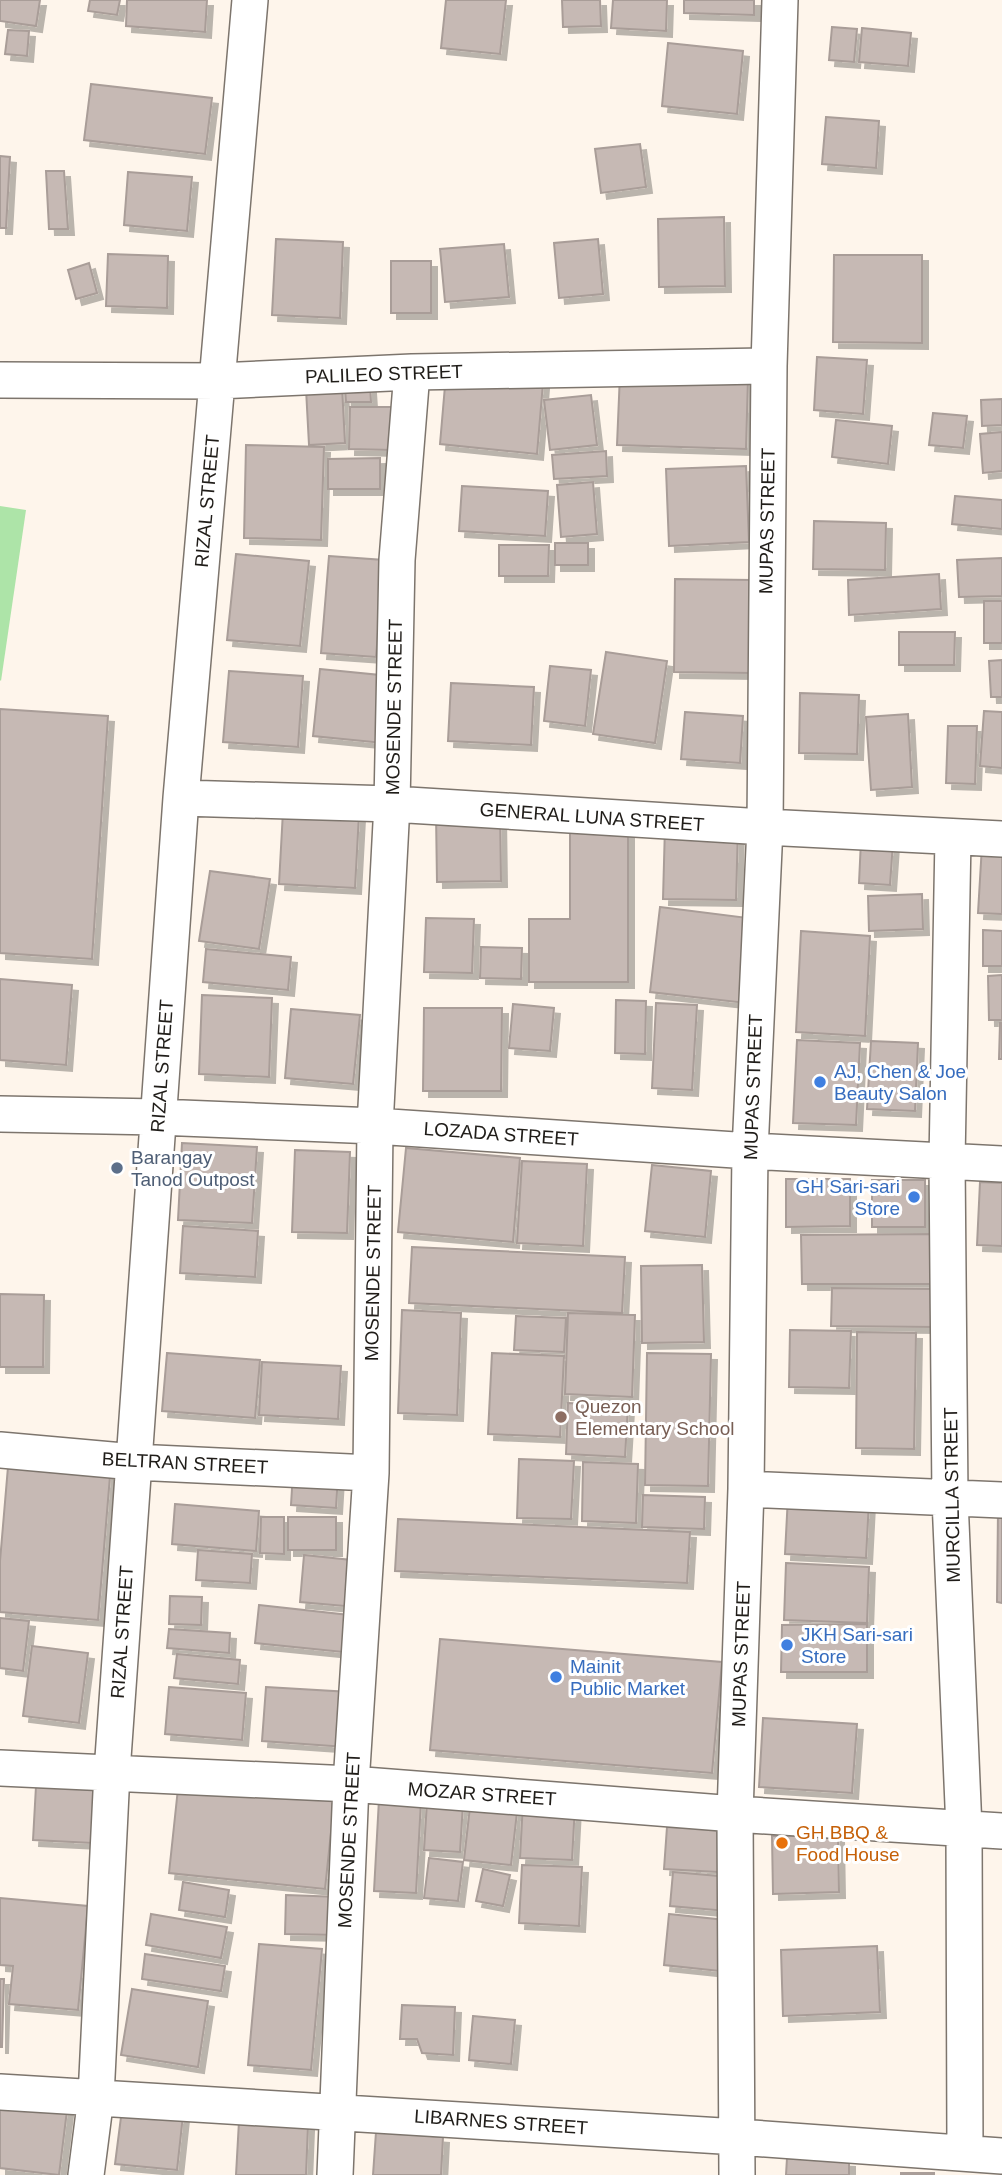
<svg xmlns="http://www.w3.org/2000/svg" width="1002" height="2175" viewBox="0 0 1002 2175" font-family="Helvetica,sans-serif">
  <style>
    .pitch { fill: #ade4a8 }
    .building { fill: #c6b9b4; stroke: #a99d98; stroke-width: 2; filter: url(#shadow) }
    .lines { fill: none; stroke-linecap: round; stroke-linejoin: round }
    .minor-casing { stroke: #7d756d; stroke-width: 38 }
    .minor { stroke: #fff; stroke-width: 35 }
    .shop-dot { fill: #3f7fe0; stroke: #fff; stroke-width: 2.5 }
    .service-dot { fill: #5c6f8a; stroke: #fff; stroke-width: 2.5 }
    .education-dot { fill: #8d6e63; stroke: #fff; stroke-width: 2.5 }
    .food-dot { fill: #e8710a; stroke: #fff; stroke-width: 2.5 }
    .labels { text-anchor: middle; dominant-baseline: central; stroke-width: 6; stroke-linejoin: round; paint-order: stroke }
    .street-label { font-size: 19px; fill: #201d19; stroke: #fff }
    .shop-label { font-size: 19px; fill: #366cbe; stroke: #fff; text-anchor: start }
    .service-label { font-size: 19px; fill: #4e5e75; stroke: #fff; text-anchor: start }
    .education-label { font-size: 19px; fill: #785e54; stroke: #fff; text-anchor: start }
    .food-label { font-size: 19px; fill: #c56008; stroke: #fff; text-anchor: start }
  </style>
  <defs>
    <filter id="shadow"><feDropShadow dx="6" dy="6" stdDeviation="0" flood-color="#0004"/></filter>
  </defs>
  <rect width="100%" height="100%" fill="#fef5eb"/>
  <!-- pitch -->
  <path class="pitch" d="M0,506L26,510L1,681L0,680Z"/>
  <!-- building -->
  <path class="building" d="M0,0H40L36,26L0,21Z
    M90,0H120L117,15L88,11Z
    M127,0H207L205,32L126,26Z
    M446,0H506L500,54L441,48Z
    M562,0H600L601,26L563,27Z
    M613,0H667L666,31L611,28Z
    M684,0H754V15L684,13Z
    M832,27L857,29L854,62L829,60Z
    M862,28L911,33L908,66L859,62Z
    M8,30L29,31L27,56L5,54Z
    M668,43L743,51L737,114L662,106Z
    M91,84L212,98L205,154L84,140Z
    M826,117L879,121L876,168L822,164Z
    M640,144L646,187L601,193L595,149Z
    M0,156L10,157L6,228H0Z
    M46,171H64L68,229H49Z
    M128,172L192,177L187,231L124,225Z
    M724,217L725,286L659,287L658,219Z
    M276,239L343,242L340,318L272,315Z
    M598,239L603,294L559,298L554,243Z
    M504,244L509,297L445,302L440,249Z
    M108,254L168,256L167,308L106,306Z
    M834,255H922V343L833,342Z
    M391,261H431V313H391Z
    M89,263L97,293L76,299L68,270Z
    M817,357L867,360L863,414L814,410Z
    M446,374L543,383L537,454L440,444Z
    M620,374L748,378L746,449L617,445Z
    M342,387L345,443L309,445L306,389Z
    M370,387L371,402H346L345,388Z
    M591,395L597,445L550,450L544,400Z
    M1002,399V425L982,426L981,400Z
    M350,407H392V450L349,449Z
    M933,413L967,416L963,448L929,445Z
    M836,420L892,426L888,464L832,457Z
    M1002,432V471L983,473L980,434Z
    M246,445L324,447L321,540L244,538Z
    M606,451L607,476L554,479L552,455Z
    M380,458V489H328V459Z
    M746,466L749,542L669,546L666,469Z
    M593,482L597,534L561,537L557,485Z
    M462,486L548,491L545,536L459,531Z
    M955,496L1002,500V529L952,524Z
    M814,521L886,523L885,570L813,569Z
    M555,543H588V565H555Z
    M499,545H549L548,576H499Z
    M236,554L309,561L300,646L227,640Z
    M329,556L384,560L376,657L321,653Z
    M1002,558V596L959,597L957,560Z
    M939,574L941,609L849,615L848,580Z
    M675,579L753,580L751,673L674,672Z
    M984,601H1002V643H984Z
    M899,632H955L954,665H899Z
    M606,652L667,661L655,743L593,734Z
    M1002,660V697H991L989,661Z
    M550,666L591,670L585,726L544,721Z
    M320,669L390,676L383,743L313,736Z
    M229,671L303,676L298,747L223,742Z
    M451,683L534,687L531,745L448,741Z
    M800,693L859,695L857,754L799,753Z
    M0,709L108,716L92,959L0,953Z
    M984,711L1002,712V768L980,766Z
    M685,712L743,716L740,763L681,759Z
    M908,714L912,787L871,790L866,717Z
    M948,726H977L975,784L946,783Z
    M283,811L359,814L355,888L279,884Z
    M500,812L501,881L437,882L436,814Z
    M665,826L738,827L736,900L663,899Z
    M570,831H628V982H529V919H570Z
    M861,840L893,842L890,885L859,883Z
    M982,845L1002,847V914L978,913Z
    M210,871L270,879L259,949L199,941Z
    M922,894L923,929L869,931L868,896Z
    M660,907L756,919L746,1003L650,992Z
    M426,918L474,919L472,973L424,972Z
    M983,930L1002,931V966H983Z
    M801,931L870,936L865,1036L796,1032Z
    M481,947L522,948L521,979L480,978Z
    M206,949L291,957L288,990L203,982Z
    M1002,975V1020H989L988,976Z
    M0,979L72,985L66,1065L0,1060Z
    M202,995L272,998L269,1077L199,1074Z
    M616,1000L646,1001L645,1054L615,1053Z
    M656,1003L697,1005L692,1090L652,1088Z
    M513,1004L554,1008L550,1051L509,1048Z
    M424,1008H502L501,1091H423Z
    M291,1009L360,1015L353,1084L285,1078Z
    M1000,1023H1002V1059H999Z
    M797,1040L860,1043L856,1125L793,1123Z
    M871,1041L918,1043L915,1111L867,1109Z
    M182,1143L257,1147L252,1223L178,1220Z
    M406,1148L520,1158L513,1242L398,1232Z
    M295,1150L350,1152L347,1233L292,1232Z
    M522,1161L587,1164L583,1246L517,1243Z
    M652,1165L711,1171L705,1237L645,1231Z
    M786,1179H850V1226L786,1227Z
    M872,1180H925V1227H872Z
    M980,1182L1002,1183V1246L977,1245Z
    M183,1226L258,1231L255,1277L180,1273Z
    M934,1234V1284H802L801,1235Z
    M412,1247L625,1257L622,1313L409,1303Z
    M702,1265L704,1342L642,1343L641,1266Z
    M832,1288L934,1289L933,1327L831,1326Z
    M0,1294L44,1295L43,1367H0Z
    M402,1310L461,1313L457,1415L398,1413Z
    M568,1313L635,1315L632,1397L565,1394Z
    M516,1316L566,1318L564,1352L514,1350Z
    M790,1330L851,1331L849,1388L789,1387Z
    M857,1332L916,1333L914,1449L856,1448Z
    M167,1353L260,1360L255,1418L162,1411Z
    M492,1353L564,1356L560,1437L488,1434Z
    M647,1353L711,1354L708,1486L645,1485Z
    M262,1362L341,1366L338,1419L259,1415Z
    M568,1403L628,1406L625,1457L566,1454Z
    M9,1455L111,1464L98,1620L0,1612V1561Z
    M519,1459L574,1461L571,1519L517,1518Z
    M583,1462L638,1464L636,1523L582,1521Z
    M293,1472L338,1475L336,1508L291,1505Z
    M643,1495L705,1497L704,1529L642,1527Z
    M788,1496L869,1501L866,1558L785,1554Z
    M175,1504L259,1511L256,1551L172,1544Z
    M998,1511H1002V1603L997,1602Z
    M261,1517H284V1554L260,1553Z
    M288,1517H336V1550H288Z
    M398,1519L690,1532L687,1583L395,1571Z
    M198,1550L252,1554L250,1583L196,1580Z
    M304,1555L361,1561L356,1607L300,1602Z
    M786,1563L869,1567L867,1623L784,1620Z
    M170,1596L202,1597L201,1625L169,1624Z
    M259,1605L358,1616L353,1653L255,1643Z
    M0,1618L29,1621L23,1671L0,1668Z
    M867,1624V1672H781L782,1625Z
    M169,1629L230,1633L229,1653L167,1648Z
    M440,1639L722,1662L712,1773L430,1750Z
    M32,1646L88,1653L79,1723L23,1716Z
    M177,1654L240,1660L238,1684L174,1678Z
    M169,1687L246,1693L242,1740L165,1734Z
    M266,1687L350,1692L346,1747L262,1741Z
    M763,1718L857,1724L852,1793L759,1787Z
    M179,1779L335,1794L325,1889L169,1873Z
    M36,1786L96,1790L93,1843L33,1840Z
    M471,1798L518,1803L511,1865L464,1860Z
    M379,1799L421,1801L416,1893L374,1891Z
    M427,1802L463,1803L460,1852L424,1850Z
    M523,1802L575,1805L572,1860L520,1858Z
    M667,1827L720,1829L718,1872L664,1869Z
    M838,1835L839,1892L773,1894L772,1836Z
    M429,1858L463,1862L458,1901L424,1898Z
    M522,1865L582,1867L579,1926L519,1923Z
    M483,1869L510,1875L503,1906L476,1901Z
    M673,1872L730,1877L727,1911L670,1906Z
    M183,1882L229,1890L225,1917L179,1910Z
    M286,1895L340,1897L338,1935L285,1934Z
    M0,1898L88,1906L78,2010L9,2004L13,1966L0,1965Z
    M151,1914L227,1927L221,1958L146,1945Z
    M669,1914L735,1921L729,1972L664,1965Z
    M259,1944L322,1949L311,2070L248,2065Z
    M877,1946L880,2012L783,2016L781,1950Z
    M145,1954L225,1966L221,1991L142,1979Z
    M0,1979H4L2,2047H0Z
    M132,1989L208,2001L198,2067L121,2055Z
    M402,2005L455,2007L453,2055L422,2053L417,2039H400Z
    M473,2016L515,2020L511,2064L469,2060Z
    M0,2102L67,2110L59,2175L0,2168Z
    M122,2109L183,2115L177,2170L115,2164Z
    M239,2121L308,2125L306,2175H236Z
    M376,2132L443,2137L441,2175H373Z
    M787,2158L849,2161V2175H786Z
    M901,2173H934V2175H901Z"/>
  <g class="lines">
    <!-- minor casing -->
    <g class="minor-casing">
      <path id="minor" d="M0,380L218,381L412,372L769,366
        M181,798L392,804L765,827L1002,839
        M953,837L947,1161L950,1499L964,1829L965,2153
        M0,1114L158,1117L375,1126L750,1151L1002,1164
        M0,1450L134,1462L371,1473
        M746,1489L1002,1500
        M0,1768L351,1784L735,1814L1002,1831
        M0,2092L738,2137L1002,2156
        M86,2175L96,2097L112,1772L181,798L250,0
        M335,2175L351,1784L371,1473L375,1126L392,804L397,560L412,372
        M737,2175L735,1814L746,1489L750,1151L765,827L769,366L780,0"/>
    </g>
    <!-- minor -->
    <use href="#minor" class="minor"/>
  </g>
  <!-- markers -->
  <g class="shop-dot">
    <circle cx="820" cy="1082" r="7"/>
    <circle cx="914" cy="1197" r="7"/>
    <circle cx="787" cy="1645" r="7"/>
    <circle cx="556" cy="1677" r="7"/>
  </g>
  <circle class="service-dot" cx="117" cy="1168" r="7"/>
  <circle class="education-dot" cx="561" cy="1417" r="7"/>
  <circle class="food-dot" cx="782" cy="1843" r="7"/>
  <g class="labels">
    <!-- street labels -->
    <g class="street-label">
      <text transform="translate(384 374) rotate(-2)">PALILEO STREET</text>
      <text transform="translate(207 501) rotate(-85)">RIZAL STREET</text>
      <text transform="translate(767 521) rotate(-89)">MUPAS STREET</text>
      <text transform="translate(394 707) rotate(-89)">MOSENDE STREET</text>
      <text transform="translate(592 817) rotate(4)">GENERAL LUNA STREET</text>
      <text transform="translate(162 1066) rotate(-86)">RIZAL STREET</text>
      <text transform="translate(753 1087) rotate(-88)">MUPAS STREET</text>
      <text transform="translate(501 1134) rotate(4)">LOZADA STREET</text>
      <text transform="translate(373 1273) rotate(-89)">MOSENDE STREET</text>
      <text transform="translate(185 1463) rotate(3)">BELTRAN STREET</text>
      <text transform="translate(952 1495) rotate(-91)">MURCILLA STREET</text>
      <text transform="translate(122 1632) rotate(-86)">RIZAL STREET</text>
      <text transform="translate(741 1654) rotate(-88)">MUPAS STREET</text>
      <text transform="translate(482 1794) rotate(4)">MOZAR STREET</text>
      <text transform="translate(349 1840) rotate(-87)">MOSENDE STREET</text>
      <text transform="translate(501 2122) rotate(4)">LIBARNES STREET</text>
    </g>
    <!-- shop labels -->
    <g class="shop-label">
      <text x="834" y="1071">AJ, Chen &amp; Joe<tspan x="834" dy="22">Beauty Salon</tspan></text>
      <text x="900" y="1186" text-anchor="end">GH Sari-sari<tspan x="900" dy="22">Store</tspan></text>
      <text x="801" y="1634">JKH Sari-sari<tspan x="801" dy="22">Store</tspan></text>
      <text x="570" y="1666">Mainit<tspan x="570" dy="22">Public Market</tspan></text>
    </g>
    <!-- service labels -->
    <g class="service-label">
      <text x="131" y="1157">Barangay<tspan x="131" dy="22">Tanod Outpost</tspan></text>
    </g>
    <!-- education labels -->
    <g class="education-label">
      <text x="575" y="1406">Quezon<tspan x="575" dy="22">Elementary School</tspan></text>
    </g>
    <!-- food labels -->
    <g class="food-label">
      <text x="796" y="1832">GH BBQ &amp;<tspan x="796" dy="22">Food House</tspan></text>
    </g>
  </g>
</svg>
